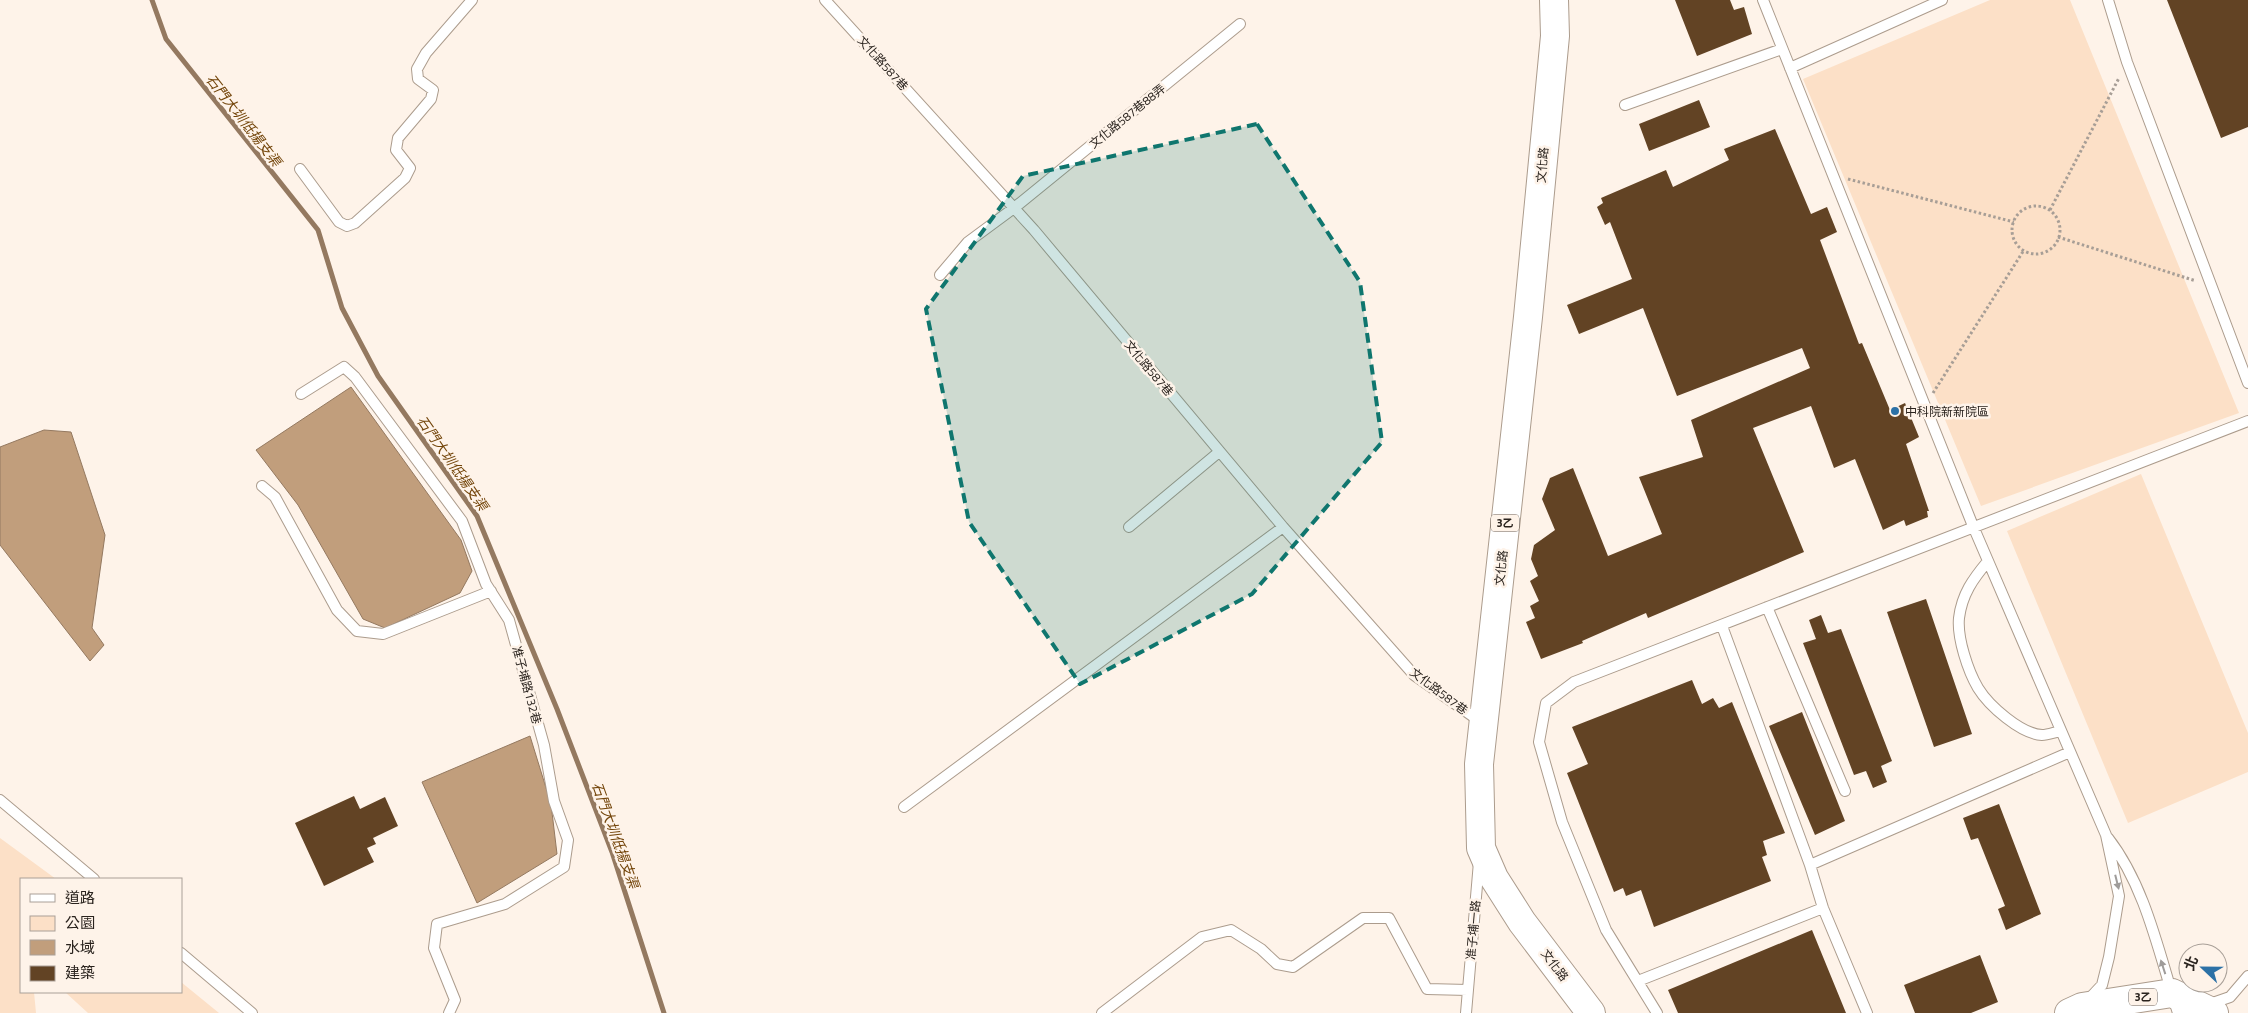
<svg xmlns="http://www.w3.org/2000/svg" width="2248" height="1013" viewBox="0 0 2248 1013" font-family="'Titillium Web','Noto Sans TC',sans-serif">
  <style>
    .green { fill: #fce0c7 }
    .water { fill: #c19e7c; stroke: #947960 }
    .lines { fill: none; stroke-linecap: round; stroke-linejoin: round }
    .stream { stroke: #947960; stroke-width: 5 }
    .building { fill: #624324 }
    .service-casing { stroke: #ac9c8d; stroke-width: 12 }
    .primary-casing { stroke: #ac9c8d; stroke-width: 30 }
    .path { stroke: #a79e96; stroke-width: 3; stroke-dasharray: 2.5 2.5; stroke-linecap: butt }
    .service { stroke: #fff; stroke-width: 10 }
    .primary { stroke: #fff; stroke-width: 28 }
    .oneway { fill: #9f9c9a }
    .marked { fill: #0f766e; fill-opacity: 0.2; stroke: #0f766e; stroke-width: 4; stroke-dasharray: 10 6; stroke-linejoin: round }
    .poi-dot { fill: #2c71a6; stroke: #fef3e9; stroke-width: 2 }
    .labels { text-anchor: middle; dominant-baseline: central; stroke-width: 5; stroke-linejoin: round; paint-order: stroke }
    .shield { fill: #fef3e9; stroke: #6a615b; stroke-width: 1 }
    .shield-label { font-size: 11px; font-weight: bold; fill: #2a231e }
    .street-label { font-size: 12px; fill: #2a231e; stroke: #fef3e9 }
    .poi-label { font-size: 12px; fill: #2a231e; stroke: #fef3e9; text-anchor: start }
    .water-label { font-size: 14px; font-style: italic; fill: #73450a; stroke: #fef3e9 }
  </style>
  <rect width="100%" height="100%" fill="#fef3e9"/>
  <!-- green -->
  <path class="green" d="M1990,0H2070L2239,413L1981,506L1803,79Z
    M2141,474L2248,733V772L2128,823L2007,531Z
    M0,838L56,879H21V992H34L36,1013H0Z
    M181,982L219,1013H88L65,992H181Z"/>
  <!-- water -->
  <path class="water" d="M351,387L461,540L472,571L460,593L385,628L363,619L298,505L256,450Z
    M44,430L71,432L105,535L92,628L104,645L90,661L0,545V447Z
    M530,736L551,804L557,854L477,903L422,782Z"/>
  <g class="lines">
    <!-- stream -->
    <path class="stream" d="M152,0L166,39L318,230L342,308L378,376L477,516L557,709L612,852L664,1013"/>
  </g>
  <!-- building -->
  <path class="building" d="M1675,0H1730L1734,10L1744,7L1752,34L1697,56Z
    M2167,0H2248V127L2221,138Z
    M1699,100L1710,127L1649,151L1639,124Z
    M1775,129L1811,214L1827,207L1837,232L1820,240L1859,344L1862,343L1890,410L1905,403L1919,437L1906,444L1929,511H1927L1928,517L1906,526L1904,520L1883,530L1855,459L1834,468L1811,406L1753,428L1804,552L1648,618L1646,613L1582,641L1583,643L1541,659L1526,622L1535,618L1530,606L1539,601L1530,581L1538,576L1531,559L1534,545L1555,530L1542,499L1550,478L1573,468L1608,556L1662,534L1639,477L1703,457L1691,420L1810,368L1802,348L1677,396L1643,308L1579,334L1567,305L1632,279L1610,222L1605,225L1597,207L1603,203L1601,198L1666,170L1673,187L1729,160L1724,149Z
    M1926,599L1972,734L1934,747L1887,612Z
    M1821,615L1828,633L1841,629L1892,761L1881,766L1887,782L1873,788L1866,771L1854,775L1803,643L1816,639L1809,620Z
    M1692,680L1702,704L1713,698L1719,708L1732,702L1785,833L1763,841L1767,855L1762,857L1771,881L1654,927L1641,890L1626,896L1623,888L1614,892L1567,773L1588,764L1572,727Z
    M1802,712L1845,821L1815,835L1769,726Z
    M354,796L360,809L385,797L398,826L373,838L376,844L367,848L374,862L324,886L295,823Z
    M1999,804L2041,914L2006,930L1998,909L2005,906L1978,838L1971,840L1963,818Z
    M1812,930L1846,1013H1678L1668,990Z
    M1980,955L1998,1002L1971,1013H1915L1904,985Z"/>
  <g class="lines">
    <!-- service casing -->
    <g class="service-casing">
      <path id="service" d="M825,0L1034,230L1283,527L1414,675L1481,722
        M1763,0L1973,526L2106,835L2119,896L2109,957L2102,985L2088,1000
        M2108,0L2127,62L2248,383
        M1790,68L1942,0
        M1625,105L1782,49
        M300,169L339,222L347,226L355,223L405,178L410,168L396,150L398,138L431,99L433,90L418,79L417,69L426,53L472,0
        M940,275L968,242L1014,208L1240,24
        M301,394L344,367L355,377L462,521L486,584L509,620L544,745L554,801L568,840L564,867L505,904L437,924L434,948L455,1000L449,1013
        M262,486L275,497L337,610L357,631L383,634L491,591
        M1129,527L1219,452
        M1988,561C1973,579 1962,594 1959,618C1957,638 1968,671 1978,688C1989,706 2021,734 2042,735C2048,735 2055,732 2061,731
        M1767,607L1845,791
        M1722,626L1810,865L1823,908L1867,1013
        M0,800L94,879
        M904,807L1283,527
        M2108,838C2146,887 2159,954 2178,1013
        M1810,865L2070,752
        M181,953L252,1013
        M1638,981L1823,908
        M2207,1005L2230,997L2248,976
        M1102,1013L1202,937L1231,930L1261,949L1277,964L1293,967L1363,918H1389L1427,989L1468,990
        M1466,1013L1479,862
        M1657,1013L1606,930L1562,822L1539,742L1546,703L1574,682L2248,421"/>
    </g>
    <!-- primary casing -->
    <g class="primary-casing">
      <path id="primary" d="M1554,0L1555,36L1528,317L1479,764L1481,848L1494,878L1522,922L1591,1013
        M2069,1013L2082,1007L2172,993L2214,1013"/>
    </g>
    <!-- path -->
    <path class="path" d="M1848,179L2014,222
      M2012 230a24 24 0 1 1 48 0a24 24 0 1 1-48 0Z
      M2050,210L2119,78
      M2058,237L2196,281
      M1933,393L2024,250"/>
    <!-- service -->
    <use href="#service" class="service"/>
    <!-- primary -->
    <use href="#primary" class="primary"/>
  </g>
  <!-- one-way arrows -->
  <defs><path id="oneway-solid" d="M-6-.8H1V-3.2L6.5 0L1 3.2V.8H-6Z" transform="scale(1.25)"/></defs>
  <g class="oneway">
    <use href="#oneway-solid" transform="translate(2117 882) rotate(76)"/>
    <use href="#oneway-solid" transform="translate(2163 967) rotate(-108)"/>
  </g>
  <!-- marked area -->
  <path class="marked" d="M1257,124L1360,282L1382,442L1252,594L1080,684L969,522L926,309L1023,176Z"/>
  <!-- markers -->
  <circle class="poi-dot" cx="1895" cy="411" r="5"/>
  <g class="labels">
    <!-- shield labels -->
    <g class="shield">
      <rect x="1491" y="514.5" width="28" height="17" rx="4"/>
      <rect x="2129" y="988.5" width="28" height="17" rx="4"/>
    </g>
    <g class="shield-label">
      <text x="1505" y="523">3乙</text>
      <text x="2143" y="997">3乙</text>
    </g>
    <!-- street labels -->
    <g class="street-label">
      <text transform="translate(883 63) rotate(48)">文化路587巷</text>
      <text transform="translate(1127 116) rotate(-39)">文化路587巷88弄</text>
      <text transform="translate(1542 165) rotate(-85)">文化路</text>
      <text transform="translate(1149 368) rotate(50)">文化路587巷</text>
      <text transform="translate(1501 568) rotate(-84)">文化路</text>
      <text transform="translate(527 685) rotate(75)">准子埔路132巷</text>
      <text transform="translate(1439 691) rotate(37)">文化路587巷</text>
      <text transform="translate(1473 930) rotate(-85)">准子埔一路</text>
      <text transform="translate(1555 965) rotate(53)">文化路</text>
    </g>
    <!-- poi labels -->
    <g class="poi-label">
      <text x="1905" y="411">中科院新新院區</text>
    </g>
    <!-- water labels -->
    <g class="water-label">
      <text transform="translate(244 120) rotate(52)">石門大圳低揚支渠</text>
      <text transform="translate(453 463) rotate(55)">石門大圳低揚支渠</text>
      <text transform="translate(616 835) rotate(70)">石門大圳低揚支渠</text>
    </g>
  </g>
  <!-- legend -->
  <rect x="20" y="878" width="162" height="115" fill="#fef3e9" stroke="#a9a098"/>
  <rect x="30" y="894" width="25" height="8" fill="#ffffff" stroke="#a9a098"/>
  <text x="65" y="903" font-size="15" fill="#2a231e">道路</text>
  <rect x="30" y="916" width="25" height="15" fill="#fce0c7" stroke="#a9a098"/>
  <text x="65" y="928" font-size="15" fill="#2a231e">公園</text>
  <rect x="30" y="940" width="25" height="15" fill="#c19e7c" stroke="#a9a098"/>
  <text x="65" y="953" font-size="15" fill="#2a231e">水域</text>
  <rect x="30" y="966" width="25" height="15" fill="#624324" stroke="#a9a098"/>
  <text x="65" y="978" font-size="15" fill="#2a231e">建築</text>
  <!-- north arrow -->
  <g transform="translate(2203 968) rotate(292)"><circle r="24" fill="#fef3e9" stroke="#a9a098"/>
  <path d="M0-4L9 19L0 12L-9 19Z" fill="#2c71a6"/>
  <text y="-8" font-size="14" font-weight="bold" text-anchor="middle" fill="#2a231e">北</text>
  </g>
</svg>
